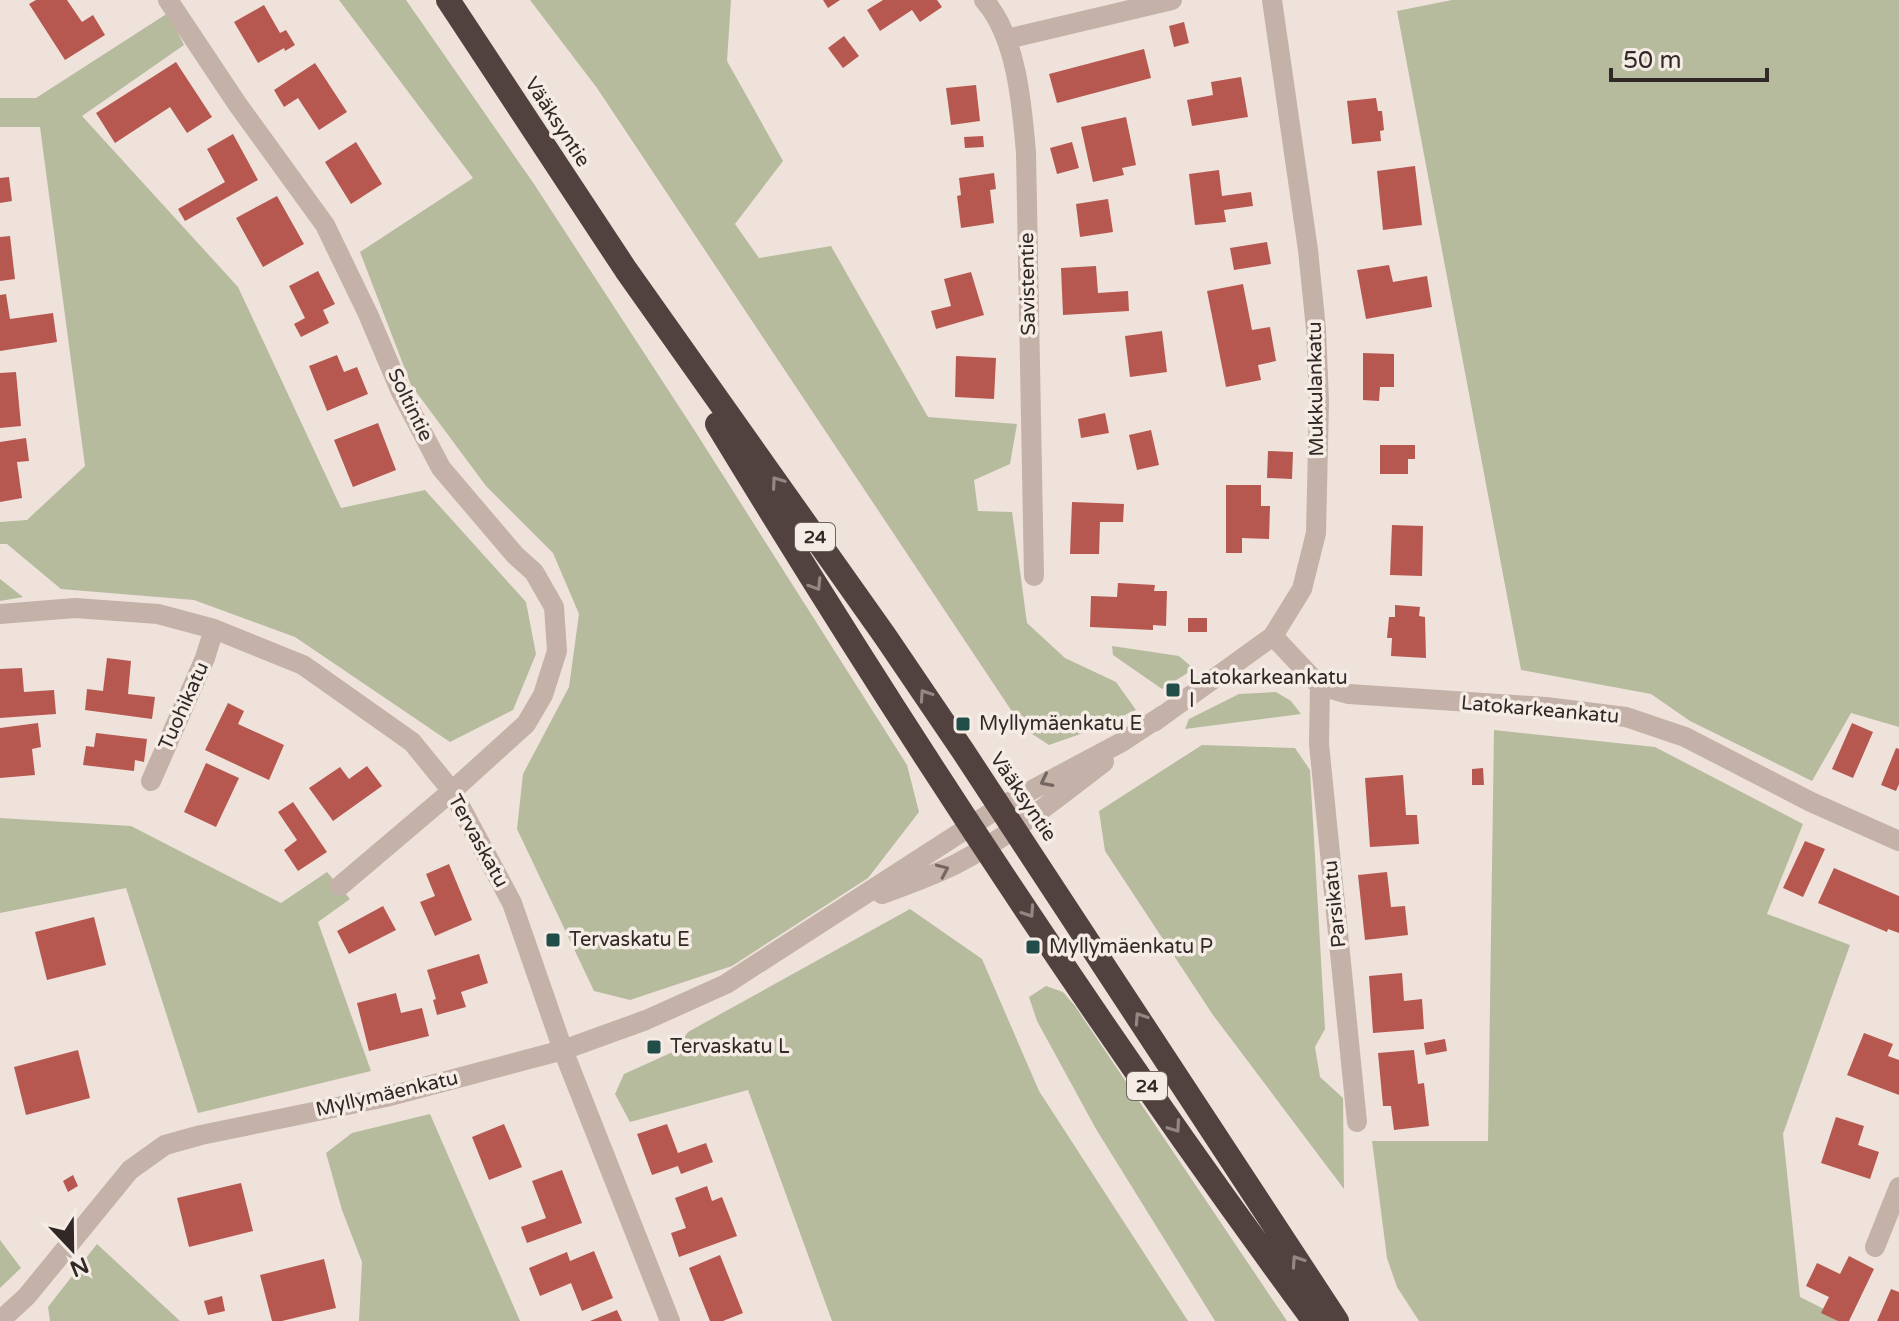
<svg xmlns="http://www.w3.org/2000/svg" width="1899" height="1321" viewBox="0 0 1899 1321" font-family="'Varela Round',sans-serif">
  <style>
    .green { fill: #b6bb9d }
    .building { fill: #b65850 }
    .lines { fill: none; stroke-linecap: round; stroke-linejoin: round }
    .street { stroke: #c4b1a8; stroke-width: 20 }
    .highway { stroke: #52423f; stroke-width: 24 }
    .oneway { stroke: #948682 }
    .oneway2 { stroke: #746661 }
    .poi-dot { fill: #224e4a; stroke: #f6ece6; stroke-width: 3 }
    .labels { text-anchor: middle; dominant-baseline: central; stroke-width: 7; stroke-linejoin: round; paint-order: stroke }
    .shield { fill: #f6ece6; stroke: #6d6460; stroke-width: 2 }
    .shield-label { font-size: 18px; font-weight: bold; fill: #322927 }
    .street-label { font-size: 20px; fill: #322927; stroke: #f6ece6 }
    .poi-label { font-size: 20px; fill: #322927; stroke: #f6ece6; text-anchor: start }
  </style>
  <rect width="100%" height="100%" fill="#eee2db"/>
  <!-- green -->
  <path class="green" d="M339,0H406L534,184L693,428L907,765L919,812L868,878L732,966L630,1000L594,991L517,829L523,774L569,687L579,614L553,553L486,486L411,385L360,252L473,178Z
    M530,0H731L727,61L783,161L735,224L759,258L831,246L928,417L1017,424L1010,464L974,480L978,511L1012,512L1027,623L1065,658L1116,682L1136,710L1089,731L1049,745L1023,728L597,88Z
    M1452,0H1899V727L1851,713L1812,781L1690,721L1651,694L1521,670L1397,11Z
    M168,13L184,45L82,116L238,287L341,508L425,490L526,602L536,654L513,710L450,742L295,637L194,600L61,589L7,544H0V522L27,520L85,466L40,127H0V98H36Z
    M0,579L23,597L0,601Z
    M1112,646L1179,656L1194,669L1162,689L1113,655Z
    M1276,692L1291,701L1301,714L1185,729L1189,719L1239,694Z
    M1494,730L1655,747L1803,824L1767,914L1850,945L1783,1134L1800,1297L1848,1321H1419L1397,1287L1387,1258L1372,1141H1488Z
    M1202,745L1295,748L1310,770L1325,1029L1315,1047L1320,1077L1343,1098L1344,1189L1213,1015L1105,851L1099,811Z
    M0,818L131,826L281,903L327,872L350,899L318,922L371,1071L198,1113L126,888L0,913Z
    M910,909L982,959L1039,1091L1188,1321H832L748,1090L630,1122L615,1094L624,1074L675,1051L688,1032Z
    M1046,986L1063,992L1075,1006L1287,1321H1215L1096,1129L1037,1021L1029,997Z
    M430,1114L520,1321H359L362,1262L342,1210L326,1153L352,1133Z
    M0,1240L21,1268L0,1288Z
    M97,1244L180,1321H50L48,1307Z"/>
  <!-- building -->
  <path class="building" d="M36,0H67L82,22L93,15L105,35L65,60L29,4Z
    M823,0H840L828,8Z
    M883,0H937L942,7L920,22L912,10L880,31L867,10Z
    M264,5L280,33L286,30L295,45L285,51L284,48L258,63L234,22Z
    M1184,22L1189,43L1174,47L1169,26Z
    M844,36L859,56L843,68L828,48Z
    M1144,49L1151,78L1057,103L1049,74Z
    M176,62L212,117L187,133L170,107L115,143L96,113Z
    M315,63L347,112L319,130L298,98L284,107L274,90Z
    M1241,77L1248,117L1192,126L1187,100L1213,95L1211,82Z
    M976,85L980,121L951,125L946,88Z
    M1376,98L1378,111H1382L1384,130L1380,131L1381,141L1352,144L1347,101Z
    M1126,117L1136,165L1122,168L1124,175L1093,182L1081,127Z
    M233,134L258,180L185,221L178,209L225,182L207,149Z
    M983,136L984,147L965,148L964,137Z
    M356,142L382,184L351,204L325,162Z
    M1072,142L1079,168L1057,174L1050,148Z
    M1415,166L1422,225L1383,230L1377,171Z
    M1219,170L1222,196L1251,192L1253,206L1224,210L1226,222L1195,225L1189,174Z
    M994,173L996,189L990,190L994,223L961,228L957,196L961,195L959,178Z
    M9,177L12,201L0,203V178Z
    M277,196L304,244L263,267L236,218Z
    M1108,199L1113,232L1080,237L1076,204Z
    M10,236L15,279L0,281V237Z
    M1267,242L1271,264L1234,270L1230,248Z
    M1389,265L1393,282L1427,276L1432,307L1366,319L1357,270Z
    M1096,266L1098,293L1128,291L1129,311L1063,315L1061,268Z
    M318,271L335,304L323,310L329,323L301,337L294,324L305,318L289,286Z
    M971,272L984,315L936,329L931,311L951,306L944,279Z
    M1243,284L1252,330L1270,327L1276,361L1258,365L1261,380L1226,387L1207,291Z
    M6,294L10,319L53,313L57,342L0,351V295Z
    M1162,331L1167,372L1130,377L1125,336Z
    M1363,353L1394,354V387H1380L1379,401L1363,400Z
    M337,355L344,372L357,367L368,394L327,411L309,366Z
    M956,356L996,358L994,399L955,397Z
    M16,372L21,426L0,428V373Z
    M1105,413L1109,433L1081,438L1078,419Z
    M378,423L396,470L353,487L334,440Z
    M1151,430L1159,465L1137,470L1129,435Z
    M26,438L29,461L17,462L22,498L0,502V442Z
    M1380,445H1415V459H1408V474H1380Z
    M1268,451L1293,452L1292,479L1267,478Z
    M1226,485H1261V506H1270L1269,539L1242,538V553H1226Z
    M1072,502L1124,504L1123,522H1100L1099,554H1070Z
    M1392,525L1423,526L1422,576L1390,575Z
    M1118,583L1155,585L1154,591H1167L1166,626L1153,625V630L1090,627L1091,596L1117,597Z
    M1395,605L1420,607L1419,616L1425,617L1426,658L1391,656L1392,638H1387L1389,617H1395Z
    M1188,618H1207V632H1188Z
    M107,658L131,661L128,694L155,697L152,719L85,710L87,689L103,691Z
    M22,668L24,692L54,690L56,714L0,718V669Z
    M228,703L244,711L238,724L284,745L269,780L205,750Z
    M38,723L41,747L32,749L35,775L0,778V728Z
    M1852,723L1873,732L1853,778L1832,769Z
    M96,733L147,739L144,762L135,760L134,771L83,765L86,746L94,747Z
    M1896,748L1899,749V784L1896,791L1881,785Z
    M206,763L239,778L216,827L184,812Z
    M367,766L382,786L333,821L309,788L340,767L349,779Z
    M1483,768L1484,785H1472V769Z
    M1403,775L1406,815H1417L1419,844L1370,847L1365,778Z
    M293,802L327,852L298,871L284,850L297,840L278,812Z
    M1805,841L1825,849L1803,897L1783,888Z
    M449,864L472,920L435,936L420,902L435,896L426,874Z
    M1834,868L1899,896V933L1888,929L1887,932L1818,903Z
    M1387,872L1391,907L1405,906L1408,935L1365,940L1358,875Z
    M383,906L396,930L349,954L337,931Z
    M94,917L106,965L47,980L35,932Z
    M479,954L488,983L461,992L466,1007L437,1015L433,1000L436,999L427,970Z
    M1402,973L1404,1001L1422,999L1424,1029L1373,1033L1369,976Z
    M396,993L401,1013L422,1008L429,1036L369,1051L357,1003Z
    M1864,1033L1893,1044L1888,1056L1899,1060V1095L1847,1075Z
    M1445,1039L1447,1051L1426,1055L1424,1043Z
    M78,1050L90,1098L26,1115L14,1067Z
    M1414,1050L1418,1084L1424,1083L1429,1126L1394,1130L1391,1106H1383L1378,1053Z
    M1836,1117L1864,1126L1858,1145L1879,1152L1870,1179L1821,1163Z
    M504,1124L522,1167L489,1180L472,1137Z
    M667,1124L678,1153L706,1143L713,1162L681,1174L678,1166L652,1175L637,1134Z
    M562,1170L582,1223L527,1243L521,1227L546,1218L532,1181Z
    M73,1175L78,1186L68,1192L63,1181Z
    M241,1183L253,1231L189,1247L177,1198Z
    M707,1186L712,1201L722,1197L737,1236L679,1257L671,1233L686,1228L675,1198Z
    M594,1251L613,1298L582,1311L571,1283L540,1296L529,1268L567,1252L570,1261Z
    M720,1255L743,1313L723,1321H710L689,1268Z
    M1849,1256L1874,1269L1849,1321H1838L1821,1313L1829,1297L1806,1286L1817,1263L1840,1274Z
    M324,1259L336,1308L282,1321H272L260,1275Z
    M1891,1289L1899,1292V1321H1877Z
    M222,1296L225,1311L208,1315L204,1301Z
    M617,1310L622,1321H590Z"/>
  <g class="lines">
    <!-- street -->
    <path class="street" d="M168,0L238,105L325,225L368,314L401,392L441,468L515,555L534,572L554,607L557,651L543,695L526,724L452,791L340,886
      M984,0C1017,37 1022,106 1026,153L1034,576
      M1007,39L1172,0
      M0,614L75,608L158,614L214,629L303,665L412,742L452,791L512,903L563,1050L670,1321
      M1273,636L1320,686L1349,694L1546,707L1626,717L1685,737L1811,802L1899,841
      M1320,686L1319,744L1357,1122
      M1154,722L1273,636L1302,589L1316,533L1319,402L1316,329L1308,250L1272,0
      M151,781L205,658L214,629
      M882,894C907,885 932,876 956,864C1010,836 1057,798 1104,762
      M1875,1247L1899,1187
      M0,1321L27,1296L130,1170L165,1145L201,1135L386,1097L563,1050L646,1020L726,984L1000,807L1122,742L1163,715"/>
    <!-- highway -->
    <path class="highway" d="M448,0L626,270L885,636L963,751L1337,1321
      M717,424C903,730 1101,1032 1314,1321"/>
  </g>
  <!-- one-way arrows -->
  <defs><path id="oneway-chevron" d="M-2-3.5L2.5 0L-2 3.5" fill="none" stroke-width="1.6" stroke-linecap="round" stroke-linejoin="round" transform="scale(2)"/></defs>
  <g class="oneway">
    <use href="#oneway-chevron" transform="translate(777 482) rotate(-125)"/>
    <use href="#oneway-chevron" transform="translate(816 585) rotate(58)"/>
    <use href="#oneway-chevron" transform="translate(925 695) rotate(-124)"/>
    <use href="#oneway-chevron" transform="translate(1029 912) rotate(56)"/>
    <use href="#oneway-chevron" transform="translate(1140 1018) rotate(-123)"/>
    <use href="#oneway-chevron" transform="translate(1175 1127) rotate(55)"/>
    <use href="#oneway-chevron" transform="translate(1297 1261) rotate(-124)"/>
  </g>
  <g class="oneway2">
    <use href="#oneway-chevron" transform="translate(1046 781) rotate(153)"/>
    <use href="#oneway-chevron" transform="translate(943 870) rotate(-24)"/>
  </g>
  <!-- markers -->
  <g class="poi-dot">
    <rect x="1165" y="682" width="16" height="16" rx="4"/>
    <rect x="955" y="716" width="16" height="16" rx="4"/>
    <rect x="545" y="932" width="16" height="16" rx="4"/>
    <rect x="1025" y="939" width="16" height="16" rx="4"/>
    <rect x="646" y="1039" width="16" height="16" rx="4"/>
  </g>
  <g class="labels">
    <!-- shield labels -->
    <g class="shield">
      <rect x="795" y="523" width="40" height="28" rx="6"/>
      <rect x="1127" y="1072" width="40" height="28" rx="6"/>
    </g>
    <g class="shield-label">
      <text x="815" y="537">24</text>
      <text x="1147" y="1086">24</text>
    </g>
    <!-- street labels -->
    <g class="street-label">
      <text transform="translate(557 122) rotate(57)">Vääksyntie</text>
      <text transform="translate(1028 284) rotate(-91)">Savistentie</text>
      <text transform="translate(1316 389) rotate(-91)">Mukkulankatu</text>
      <text transform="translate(410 405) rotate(64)">Soltintie</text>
      <text transform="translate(184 706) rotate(-66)">Tuohikatu</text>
      <text transform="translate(1540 710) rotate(5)">Latokarkeankatu</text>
      <text transform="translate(1023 797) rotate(56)">Vääksyntie</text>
      <text transform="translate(478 841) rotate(61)">Tervaskatu</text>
      <text transform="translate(1335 904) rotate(-96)">Parsikatu</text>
      <text transform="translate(387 1094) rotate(-13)">Myllymäenkatu</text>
    </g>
    <!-- poi labels -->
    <g class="poi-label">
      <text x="1189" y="678">Latokarkeankatu<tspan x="1189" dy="23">I</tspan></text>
      <text x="979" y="724">Myllymäenkatu E</text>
      <text x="569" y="940">Tervaskatu E</text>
      <text x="1049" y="947">Myllymäenkatu P</text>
      <text x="670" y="1047">Tervaskatu L</text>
    </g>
  </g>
  <!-- north arrow -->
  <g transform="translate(72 1249) rotate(158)" stroke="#f6ece6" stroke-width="6" paint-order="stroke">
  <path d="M0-6L14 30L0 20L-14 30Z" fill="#322927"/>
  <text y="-12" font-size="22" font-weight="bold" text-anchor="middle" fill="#322927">N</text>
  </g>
  <!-- scale -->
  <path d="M1611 68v12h156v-12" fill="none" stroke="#322927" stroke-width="4"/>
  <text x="1623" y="68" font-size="24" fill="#322927" stroke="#f6ece6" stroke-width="6" paint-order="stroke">50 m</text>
</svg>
